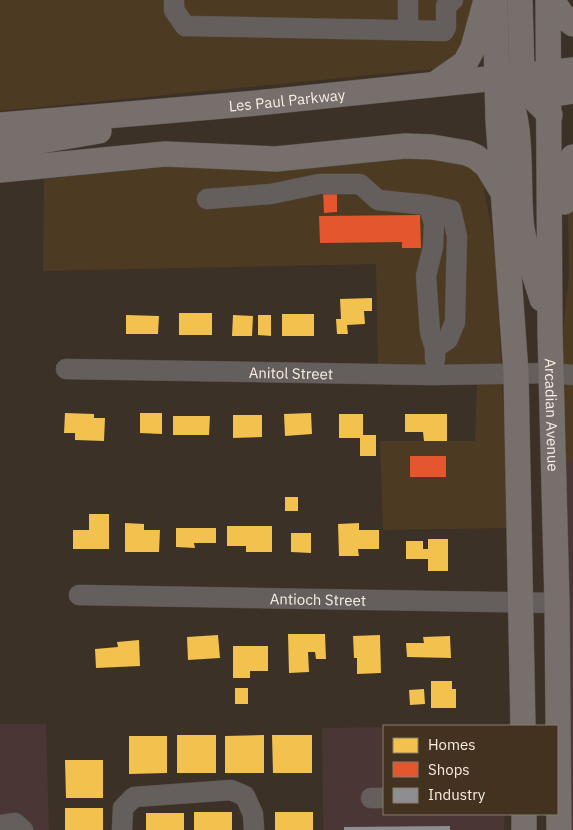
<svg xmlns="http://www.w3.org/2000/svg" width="573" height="830" viewBox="0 0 573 830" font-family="'IBM Plex Sans',sans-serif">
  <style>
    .built { fill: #4d3a22 }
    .industrial { fill: #4a3634 }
    .homes { fill: #f2c14e }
    .shops { fill: #e4572e }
    .industry { fill: #8d8d92 }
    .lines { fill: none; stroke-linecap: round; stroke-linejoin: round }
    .minor-casing { stroke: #584f47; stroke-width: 21 }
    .major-casing { stroke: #584f47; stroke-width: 26 }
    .minor { stroke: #645f5d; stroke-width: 20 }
    .major { stroke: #766f6c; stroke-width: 25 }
    .labels { text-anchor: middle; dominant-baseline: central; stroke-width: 5; stroke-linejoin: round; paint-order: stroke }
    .street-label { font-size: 15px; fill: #f8eee2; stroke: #43321f }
  </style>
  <rect width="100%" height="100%" fill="#3b3127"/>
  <!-- built -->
  <path class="built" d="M0,0H479L463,52L435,69L0,111Z
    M453,155L481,174L491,226L495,253L500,341L509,528L383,530L380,441H475L477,384L474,368L378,367L376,264L43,271L44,179L165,167H199Z
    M573,176V461H563L561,347L569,276L568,214L569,191Z"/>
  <!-- industrial -->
  <path class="industrial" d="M563,461H573V830H569Z
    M0,724H46L49,830H0Z
    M384,727V814H505L504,830H323L322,728Z"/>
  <!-- homes -->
  <path class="homes" d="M372,298V311H364L365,324L347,325L348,334H337L336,319H341L340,299Z
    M179,313H212V335H179Z
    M282,314H314V336H282Z
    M126,315L159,316L158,334H126Z
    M233,315L253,316L252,336H232Z
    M258,315H271V336L258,335Z
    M65,413L94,414V418H105L104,441L75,440V433H64Z
    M140,413H162V434L140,433Z
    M311,413L312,434L285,436L284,414Z
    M339,414H363V435H376V456H360V438H339Z
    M405,414H447V441H424L423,432H405Z
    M233,415H262V437L233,438Z
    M173,416H210L209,435H173Z
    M285,497H298V511H285Z
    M89,514H109V549H73V530H89Z
    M125,523L144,524V530H160L159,552H125Z
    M359,523V530H379V549H358L359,556H339L338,524Z
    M227,526H272V552H246V546H227Z
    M176,528H216V543H194L195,548L176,547Z
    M291,533H311V553L291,552Z
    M428,539H448V571H428V559H406V541H423V549H428Z
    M288,634H325L326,659H316L315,652H308L309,672L289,673Z
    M218,635L220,658L188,660L187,637Z
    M380,635L381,673L357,674V658H354L353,636Z
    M450,636L451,658L407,657L406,643H424L423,637Z
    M139,640L140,666L96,668L95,649L118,647L117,642Z
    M233,646H268V671H250V678H233Z
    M431,681H452V689H456V708H431Z
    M235,688H248V704H235Z
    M424,689L425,704L410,705L409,690Z
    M177,735H216V773H177Z
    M264,735V773H225V736Z
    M272,735H312V773H273Z
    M129,736H167V773L129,774Z
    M65,760H103V798H66Z
    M65,808H103V830H65Z
    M194,812H232V830H194Z
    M275,812H313V830H275Z
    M146,813H184V830H146Z"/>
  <!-- shops -->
  <path class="shops" d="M337,189V212L324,213L323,190Z
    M420,215L421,248H402V242L320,243L319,216Z
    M410,456H446V477H410Z"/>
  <!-- industry -->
  <path class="industry" d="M450,826V830H344V827Z"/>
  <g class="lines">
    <!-- minor casing -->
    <g class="minor-casing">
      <g id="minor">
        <path d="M174,0V10L185,26L444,31L446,27V6L453,0"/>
        <path d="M408,30V0"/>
        <path d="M207,199L271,194L319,184H360L378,200L428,205L451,210L457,236L455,322L448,339L435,348"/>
        <path d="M428,205L434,223L433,247L426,276L430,332L435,348V360"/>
        <path id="s1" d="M66,369L432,375L551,373L573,375"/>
        <path id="s2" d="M79,595L557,603"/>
        <path d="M371,798H384"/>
        <path d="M0,825L15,823L23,830"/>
        <path d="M122,830L123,808L134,797L231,790L245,796L253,814L254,830"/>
      </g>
    </g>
    <!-- major casing -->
    <g class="major-casing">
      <g id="major">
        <path d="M495,0L498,120L516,373L523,726"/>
        <path d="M520,0L522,75L526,91L550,115"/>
        <path id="s3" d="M548,0L550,331L557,603L559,830"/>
        <path d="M552,0L562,15L573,24"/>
        <path d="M438,82L465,63L473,48L486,0"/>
        <path d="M503,85C526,121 516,185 522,229C526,252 535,276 542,299"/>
        <path d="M533,97L573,91"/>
        <path id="s4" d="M0,125L257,103L573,70"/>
        <path d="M0,148L99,131"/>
        <path d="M0,170L165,154L276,159L405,146L432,147L467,153L476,157L487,166L502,191"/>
        <path d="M564,202V181L573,157"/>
        <path d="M524,814V830"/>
      </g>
    </g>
    <!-- minor -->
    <use href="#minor" class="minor"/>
    <!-- major -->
    <use href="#major" class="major"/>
  </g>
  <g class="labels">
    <!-- street labels -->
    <g class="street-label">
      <text stroke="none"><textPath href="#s4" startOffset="288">Les Paul Parkway</textPath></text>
      <text stroke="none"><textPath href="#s1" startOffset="225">Anitol Street</textPath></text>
      <text stroke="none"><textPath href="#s3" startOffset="415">Arcadian Avenue</textPath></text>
      <text stroke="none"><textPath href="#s2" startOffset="239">Antioch Street</textPath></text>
    </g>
  </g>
  <!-- legend -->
  <rect x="383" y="725" width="175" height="90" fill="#43321f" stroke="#8b7d6d"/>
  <rect x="393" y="738" width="25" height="15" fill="#f2c14e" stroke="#8b7d6d"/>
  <text x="428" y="750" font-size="15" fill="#f8eee2">Homes</text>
  <rect x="393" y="762" width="25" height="15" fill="#e4572e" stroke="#8b7d6d"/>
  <text x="428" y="775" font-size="15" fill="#f8eee2">Shops</text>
  <rect x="393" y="788" width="25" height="15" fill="#8d8d92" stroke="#8b7d6d"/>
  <text x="428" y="800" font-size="15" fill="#f8eee2">Industry</text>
</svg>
